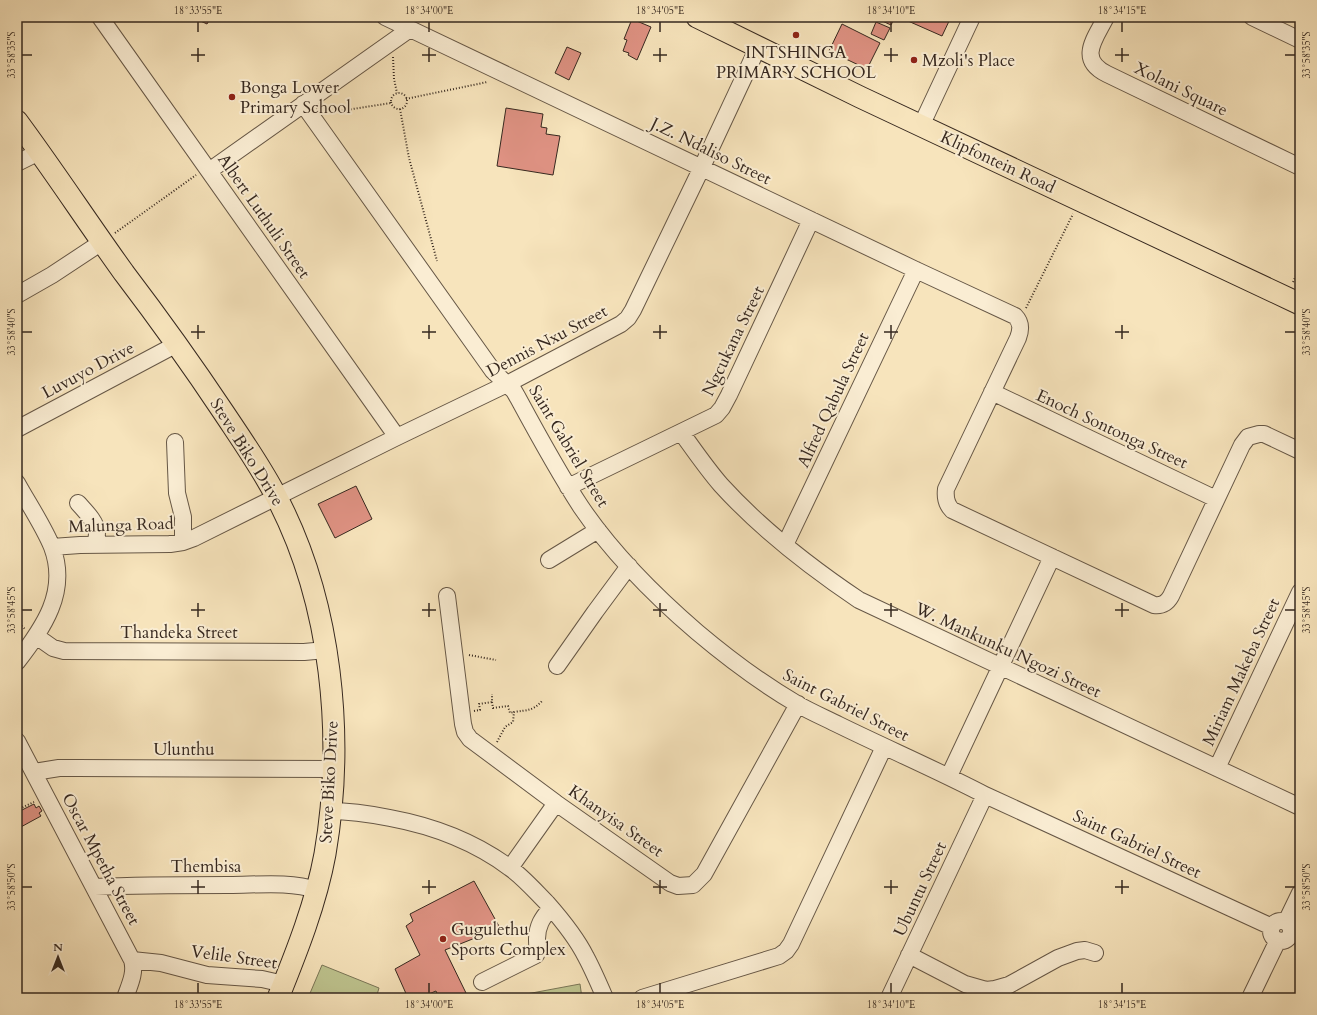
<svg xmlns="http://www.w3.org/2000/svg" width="1317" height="1015" viewBox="0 0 1317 1015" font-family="Cardo,serif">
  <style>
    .green { fill: #bec48f; stroke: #7a7657 }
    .building { fill: #df9283; stroke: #36281f }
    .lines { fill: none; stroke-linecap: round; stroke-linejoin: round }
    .minor-casing { stroke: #665746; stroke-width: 18 }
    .major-casing { stroke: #36281f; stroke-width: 23 }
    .path { stroke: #36281f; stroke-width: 2; stroke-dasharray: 1 2; stroke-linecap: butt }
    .minor { stroke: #faedd3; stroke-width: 16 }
    .major { stroke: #f7e4bc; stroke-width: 21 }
    .ticks { fill: none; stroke: #36281f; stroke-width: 1.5 }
    .poi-dot { fill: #8f2418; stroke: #faedd3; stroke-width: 1.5 }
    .labels { text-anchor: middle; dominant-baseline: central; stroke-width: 4; stroke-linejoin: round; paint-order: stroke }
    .poi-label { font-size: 17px; fill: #36281f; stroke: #faedd3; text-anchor: start }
    .street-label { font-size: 17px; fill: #36281f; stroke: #faedd3 }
    .neatline { fill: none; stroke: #36281f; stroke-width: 1.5 }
    .ticks-label { font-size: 10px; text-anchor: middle; fill: #36281f }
  </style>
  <rect width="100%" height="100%" fill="#f7e4bc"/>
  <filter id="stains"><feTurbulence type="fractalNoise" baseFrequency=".005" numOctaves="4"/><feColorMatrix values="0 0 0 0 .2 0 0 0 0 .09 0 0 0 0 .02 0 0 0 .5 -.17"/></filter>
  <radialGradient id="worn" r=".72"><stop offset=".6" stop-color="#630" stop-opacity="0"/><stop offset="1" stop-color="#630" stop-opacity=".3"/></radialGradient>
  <!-- green -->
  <path class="green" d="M322,965L379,988L376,998H308Z
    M580,984L582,998H505Z"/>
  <!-- building -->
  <path class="building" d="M192,17H211L207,24Z
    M879,17H895L891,25L878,19Z
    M899,17H951L942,36Z
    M632,19L651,27L637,60L628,55L629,53L623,51L627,40L624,39Z
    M876,22L890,28L884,40L871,34Z
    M842,24L880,43L867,69L829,51Z
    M567,47L581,53L569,80L555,73Z
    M506,108L543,114L541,127L547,128L546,134L560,136L553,175L497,166Z
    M356,486L372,519L335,538L318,504Z
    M34,804L36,808L39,806L42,811L39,813L41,816L19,828L17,824L20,822L17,816L21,813L20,811Z
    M474,881L500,928L445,950L466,993L455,998H439L436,991L419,998H408L395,969L420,955L406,926L413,921L410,914Z"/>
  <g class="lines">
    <!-- minor casing -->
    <g class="minor-casing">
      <path id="minor" d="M100,17L397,437
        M385,17L916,270L1015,316C1022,323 1021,330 1018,338L946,489C945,497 946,504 952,510L1154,605C1162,606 1167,603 1171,596L1242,445L1248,437L1259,434H1264L1300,451
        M1106,17C1095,39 1077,59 1107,74L1300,167
        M1252,17L1300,40
        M303,104L493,371L514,391L518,398C538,435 558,472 581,507C613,554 654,595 697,632C729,659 761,683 797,704C811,712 825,718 839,725C888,749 937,770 985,795L1272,927
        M921,126L972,17
        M17,163L39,152
        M209,171L410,29
        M17,295L52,275L102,242
        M992,392L1216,499
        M17,429L177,344
        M681,432C694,450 707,469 721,485C761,529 810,567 859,600L1300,807
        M175,442L177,493L183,517V542
        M17,483C28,503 44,527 52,547C69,592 43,628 17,662
        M568,487L712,417L716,415L722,408L729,395L811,220
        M78,503C85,511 96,521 97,532C97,537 96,541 96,545
        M785,545L916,270
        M52,547L80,545L170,544L183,542L194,538L397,437L507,384L621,324L628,318L633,310L702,167L758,47
        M549,560L598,530
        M447,596L463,724L465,732L470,739L556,803L670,883L678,886L693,885L704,874L798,704
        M36,636L53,648L64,651L304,652L326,650
        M557,666L595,612L629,566
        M17,741L132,960C136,973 129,986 125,998
        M1217,768L1300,592
        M34,772L59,768H76L333,769
        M949,776L1052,557
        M330,811C351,811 370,814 390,818C433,826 475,842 510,868C523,877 535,891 547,903C562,920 576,937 586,957C593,970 599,984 605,998
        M510,868L556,803
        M95,887C139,885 184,885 229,885C257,885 289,881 317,890
        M1271 931a10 10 0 1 1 20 0a10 10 0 1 1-20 0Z
        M1286,922L1300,893
        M909,955L965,984L986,990L995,989L1009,985L1058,958L1077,951L1085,950L1095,953
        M132,960L161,963L207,975L262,979L284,984
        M482,982L536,955C538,950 537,945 537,939C537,926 542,918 551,908
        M642,998L779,956L786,951L791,944L884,747
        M889,998L985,795
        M1250,998L1278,940"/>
    </g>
    <!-- major casing -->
    <g class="major-casing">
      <path id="major" d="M697,17L860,97L1300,304
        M17,121C54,171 88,223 124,273C159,319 192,365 224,413C242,440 261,467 276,496C332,602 345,737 325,854C316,903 297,951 278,998"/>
    </g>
    <!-- path -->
    <path class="path" d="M393,57L394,79L397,93
      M391 101a8 8 0 1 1 16 0a8 8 0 1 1-16 0Z
      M406,99C433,93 460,88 487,82
      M400,109L409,158L437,261
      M327,113L391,103
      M115,233L196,175
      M1293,282L1300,267
      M1026,308L1073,214
      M17,622L25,629
      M469,655L496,660
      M492,702L493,708L508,706L510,713L514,712
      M474,711L480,710L479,704L492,702V694
      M497,742L505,727L513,722L514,712C527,710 533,711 542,701
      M17,810L34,802"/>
    <!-- minor -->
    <use href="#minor" class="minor"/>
    <!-- major -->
    <use href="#major" class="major"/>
  </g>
  <!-- ticks -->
  <path class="ticks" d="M198,22V32M429,22V32M660,22V32M891,22V32M1122,22V32M198,48V62M429,48V62M660,48V62M891,48V62M1122,48V62M22,55H32M191,55H205M422,55H436M653,55H667M884,55H898M1115,55H1129M1285,55H1295M198,325V339M429,325V339M660,325V339M891,325V339M1122,325V339M22,332H32M191,332H205M422,332H436M653,332H667M884,332H898M1115,332H1129M1285,332H1295M198,603V617M429,603V617M660,603V617M891,603V617M1122,603V617M22,610H32M191,610H205M422,610H436M653,610H667M884,610H898M1115,610H1129M1285,610H1295M198,880V894M429,880V894M660,880V894M891,880V894M1122,880V894M22,887H32M191,887H205M422,887H436M653,887H667M884,887H898M1115,887H1129M1285,887H1295M198,983V993M429,983V993M660,983V993M891,983V993M1122,983V993"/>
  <!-- markers -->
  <g class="poi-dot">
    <circle cx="796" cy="35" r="4"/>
    <circle cx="914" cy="60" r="4"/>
    <circle cx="232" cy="97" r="4"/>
    <circle cx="443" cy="939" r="4"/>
  </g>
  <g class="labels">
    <!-- poi labels -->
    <g class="poi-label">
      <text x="796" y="52" text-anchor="middle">INTSHINGA<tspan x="796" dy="20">PRIMARY SCHOOL</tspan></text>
      <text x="922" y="60">Mzoli's Place</text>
      <text x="240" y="87">Bonga Lower<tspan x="240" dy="20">Primary School</tspan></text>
      <text x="451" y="929">Gugulethu<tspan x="451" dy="20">Sports Complex</tspan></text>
    </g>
    <!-- street labels -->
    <g class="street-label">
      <text transform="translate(1181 89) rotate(26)">Xolani Square</text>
      <text transform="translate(711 151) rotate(26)">J.Z. Ndaliso Street</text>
      <text transform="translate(998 162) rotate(25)">Klipfontein Road</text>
      <text transform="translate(264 216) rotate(55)">Albert Luthuli Street</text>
      <text transform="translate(547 341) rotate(-28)">Dennis Nxu Street</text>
      <text transform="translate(733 341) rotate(-64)">Ngcukana Street</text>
      <text transform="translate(88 370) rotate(-28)">Luvuyo Drive</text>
      <text transform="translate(833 400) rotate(-65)">Alfred Qabula Street</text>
      <text transform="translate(1112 429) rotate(25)">Enoch Sontonga Street</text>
      <text transform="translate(569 446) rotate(59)">Saint Gabriel Street</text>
      <text transform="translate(247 452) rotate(58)">Steve Biko Drive</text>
      <text transform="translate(121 525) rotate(-2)">Malunga Road</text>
      <text x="179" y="632">Thandeka Street</text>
      <text transform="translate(1008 650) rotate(25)">W. Mankunku Ngozi Street</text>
      <text transform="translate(1241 672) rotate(-65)">Miriam Makeba Street</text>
      <text transform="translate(846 705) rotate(27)">Saint Gabriel Street</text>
      <text x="184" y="749">Ulunthu</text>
      <text transform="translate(329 782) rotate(-87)">Steve Biko Drive</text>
      <text transform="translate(616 821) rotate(35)">Khanyisa Street</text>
      <text transform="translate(1137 844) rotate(25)">Saint Gabriel Street</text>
      <text transform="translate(101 859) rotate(62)">Oscar Mpetha Street</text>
      <text x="206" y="866">Thembisa</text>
      <text transform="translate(920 889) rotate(-65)">Ubuntu Street</text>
      <text transform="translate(234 957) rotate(8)">Velile Street</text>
    </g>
  </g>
  <!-- margin -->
  <rect width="1317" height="1015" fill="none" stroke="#f7e4bc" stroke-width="44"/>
  <!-- north arrow -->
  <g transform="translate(58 957)" stroke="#faedd3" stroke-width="3" paint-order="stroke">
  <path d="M0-3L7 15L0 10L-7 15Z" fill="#36281f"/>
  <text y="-6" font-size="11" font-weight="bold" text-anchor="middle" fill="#36281f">N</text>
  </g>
  <rect x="22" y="22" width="1273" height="971" class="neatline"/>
  <g class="ticks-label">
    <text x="198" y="14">18°33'55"E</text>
    <text x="429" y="14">18°34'00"E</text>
    <text x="660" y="14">18°34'05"E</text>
    <text x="891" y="14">18°34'10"E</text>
    <text x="1122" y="14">18°34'15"E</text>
    <text transform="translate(11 55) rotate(-90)" y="4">33°58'35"S</text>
    <text transform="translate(1306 55) rotate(-90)" y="4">33°58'35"S</text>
    <text transform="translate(11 332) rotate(-90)" y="4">33°58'40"S</text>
    <text transform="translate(1306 332) rotate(-90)" y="4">33°58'40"S</text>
    <text transform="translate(11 610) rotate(-90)" y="4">33°58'45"S</text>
    <text transform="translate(1306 610) rotate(-90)" y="4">33°58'45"S</text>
    <text transform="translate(11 887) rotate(-90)" y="4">33°58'50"S</text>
    <text transform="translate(1306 887) rotate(-90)" y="4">33°58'50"S</text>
    <text x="198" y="1008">18°33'55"E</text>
    <text x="429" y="1008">18°34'00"E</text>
    <text x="660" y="1008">18°34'05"E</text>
    <text x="891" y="1008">18°34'10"E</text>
    <text x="1122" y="1008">18°34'15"E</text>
  </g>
  <rect width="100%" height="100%" filter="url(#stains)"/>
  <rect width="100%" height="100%" fill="url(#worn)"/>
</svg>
